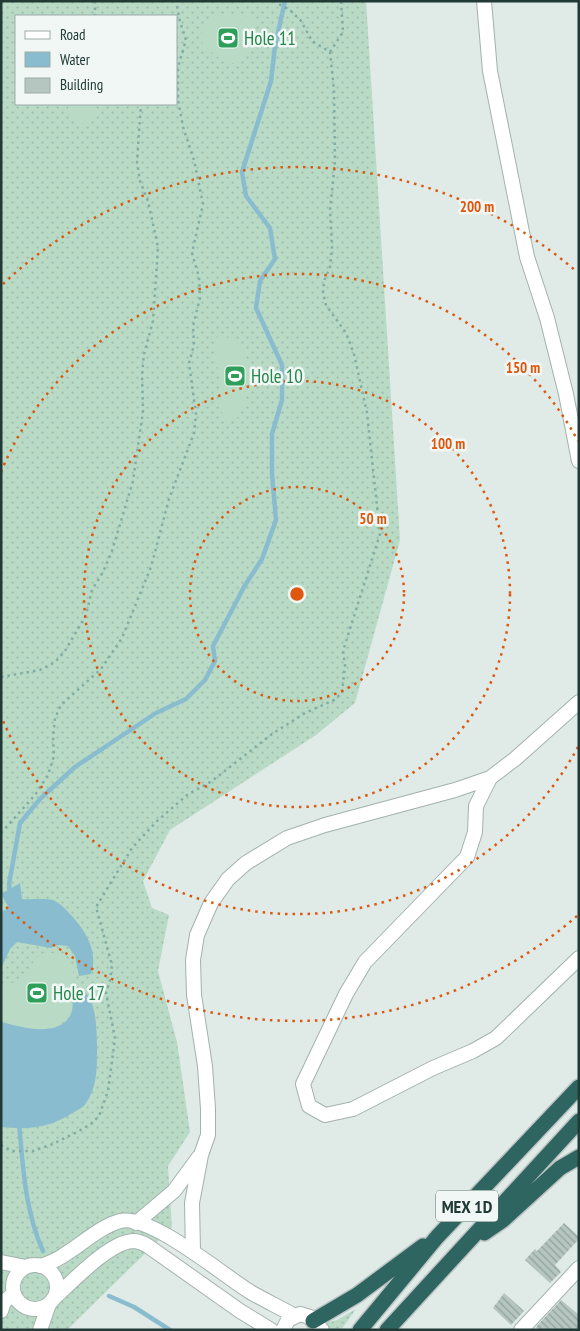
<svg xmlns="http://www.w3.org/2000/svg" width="580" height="1331" viewBox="0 0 580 1331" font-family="'PT Sans Narrow',sans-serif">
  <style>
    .grass { fill: url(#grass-dots); fill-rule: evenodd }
    .pitch { fill: #b9dbc6 }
    .water { fill: #89bcce }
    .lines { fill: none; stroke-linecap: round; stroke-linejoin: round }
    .stream { stroke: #89bcce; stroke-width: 4.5 }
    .building { fill: url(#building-back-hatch) }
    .minor-casing { stroke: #a3b2ae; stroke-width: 16 }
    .highway-casing { stroke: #bcc4c3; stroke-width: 18 }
    .path { stroke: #81ada4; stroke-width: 2.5; stroke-dasharray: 2.5 4; stroke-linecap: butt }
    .minor { stroke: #fff; stroke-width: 14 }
    .highway { stroke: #2e6560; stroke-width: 15 }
    .ring { fill: none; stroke: #de570e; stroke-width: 2.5; stroke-dasharray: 2.5 5 }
    .labels { text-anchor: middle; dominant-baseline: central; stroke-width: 5; stroke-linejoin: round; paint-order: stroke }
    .shield { fill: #f0f7f4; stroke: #5f736f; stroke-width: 1 }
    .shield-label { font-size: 18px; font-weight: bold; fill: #213a36 }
    .leisure-label { font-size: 19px; fill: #27864d; stroke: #f0f7f4; text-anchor: start }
    .centre { fill: #de570e; stroke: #f0f7f4; stroke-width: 2.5 }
    .ring-label { font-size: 15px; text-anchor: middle; font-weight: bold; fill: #de570e; stroke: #f0f7f4; stroke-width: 5; stroke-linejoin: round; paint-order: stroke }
  </style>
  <defs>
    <pattern id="grass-dots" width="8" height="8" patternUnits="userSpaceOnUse" patternTransform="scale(1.25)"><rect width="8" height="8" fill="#b9dbc6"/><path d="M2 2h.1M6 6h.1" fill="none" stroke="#9fbdab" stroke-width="1.8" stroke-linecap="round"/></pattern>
    <pattern id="building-back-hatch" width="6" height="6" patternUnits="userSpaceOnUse" patternTransform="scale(1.25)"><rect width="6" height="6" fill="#b5c5c0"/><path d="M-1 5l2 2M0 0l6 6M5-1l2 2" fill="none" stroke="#93a19d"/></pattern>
  </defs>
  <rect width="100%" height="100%" fill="#e0eae7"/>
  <!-- grass -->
  <path class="grass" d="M1,1H366L400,540L355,703L316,735L170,830L143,881L152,908L169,915L158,971L177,1042L190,1132L168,1166L172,1227L67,1330H1ZM16,16H176V104H16Z
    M356,1309L341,1330H327L325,1323L337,1320Z"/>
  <!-- pitch -->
  <path class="pitch" d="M239,13L253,19C259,30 256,34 251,45C241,67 231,68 213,53C210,50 203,46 202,42C200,35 203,24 208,20C216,14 230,15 239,13Z
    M67,104H94L97,117C92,125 83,124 75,122L71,117Z
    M220,336C237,337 249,356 251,372C252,383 242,413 235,421L225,418C216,403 222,395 220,380C219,364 209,354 216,338Z
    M52,953L68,960L74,975L71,1015C50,1037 28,1029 1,1022V989L27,975L34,960L41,954Z"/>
  <!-- water -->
  <path class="water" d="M20,883L22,899C31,900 44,898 53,900C58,902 65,908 68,912C84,928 99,950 91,974L79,976L75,956L68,946L58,945L51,948L17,942L10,949L1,969V912L9,908L1,894Z
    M84,990C97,1007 96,1024 97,1044C97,1063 98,1087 86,1103C84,1107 78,1110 74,1112C50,1128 30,1130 1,1127V1022C21,1027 57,1038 70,1016C73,1011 73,1002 73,997Z"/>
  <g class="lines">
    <!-- stream -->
    <path class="stream" d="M10,894L9,884L20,823L40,799L75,767L156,713L186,699L205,680L215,661L213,646L244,587L262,559L276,520L272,474V434L282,400V365L256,308L260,281L275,259L270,228L246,196L242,172L271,81L275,46L285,1
      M19,1123C23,1167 25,1211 43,1251
      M109,1296L134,1307L170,1330"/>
  </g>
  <!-- building -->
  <path class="building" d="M564,1223L579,1237V1239L555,1265L561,1272L550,1283L525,1260L535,1249L537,1251Z
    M504,1293L524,1311L511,1325L493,1308Z
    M561,1300L579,1315V1330H538L536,1327Z"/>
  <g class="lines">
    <!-- minor casing -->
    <g class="minor-casing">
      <path id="minor" d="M484,1L490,71L527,257L547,318L566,394L579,461
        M490,778L476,806L475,832L467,857L365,962L346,994L303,1084L309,1106L325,1115L353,1109L433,1068L473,1051L496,1038L579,958
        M136,1223L174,1191L199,1157
        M193,1251L192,1203L201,1155L208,1135V1109L205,1066L194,995L193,960L197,935L211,903L228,879L246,863L287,838L325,825L455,790L490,778L515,759L579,702
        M1,1262L26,1267
        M13 1287a22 22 0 1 1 44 0a22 22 0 1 1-44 0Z
        M40,1266C70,1258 92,1229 120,1221C150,1213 225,1277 252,1293C266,1301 281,1308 295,1316
        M53,1299C71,1283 109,1242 133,1241C139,1241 143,1243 148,1246L240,1311L271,1330
        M1,1311L4,1302L14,1293
        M40,1330L49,1304
        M283,1330L288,1320L300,1314L310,1317L322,1330
        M521,1330L579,1268"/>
    </g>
    <!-- highway casing -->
    <g class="highway-casing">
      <path id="highway" d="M484,1233L503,1220L560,1168L579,1157
        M313,1321L357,1295L423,1246
        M360,1330L437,1237L579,1087
        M387,1330L579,1121"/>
    </g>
    <!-- path -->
    <path class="path" d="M95,1V16
      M330,52L343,32L341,1
      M1,677L40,670L55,662L65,651L86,615L92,590L103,572L112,551L133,481L143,411L142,374L144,354L153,321L158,247L148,201L140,181L137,162L141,104
      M1,833L35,795L48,775L54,756L53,737L55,718L61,705L101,669L122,638L151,567L169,499L194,433L196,414L189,363L194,345L193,326L200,298L199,277L192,253L203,204L194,160L183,127L178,100V67L186,40L180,22L176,1
      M74,988L106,993
      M1,1145L11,1151H33L53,1144L77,1132L91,1124L99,1116L108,1091L115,1038L106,993L110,980L112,965L96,907L132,848L156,822L187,795L212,781L272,734L305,713L334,700L342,693L345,665L343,651L380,534L367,413L354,354L346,333L326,305L323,293L324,281L330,267L332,247L330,210L335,162L334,90L330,52L312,41L301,21L291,11L274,1"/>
    <!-- minor -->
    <use href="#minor" class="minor"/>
    <!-- highway -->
    <use href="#highway" class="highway"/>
  </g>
  <!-- distance rings -->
  <g class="ring">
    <circle cx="297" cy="594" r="107"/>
    <circle cx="297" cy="594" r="213"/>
    <path d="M578 747A320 320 0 0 1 1 716M1 472A320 320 0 0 1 578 441"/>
    <path d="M577 916A427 427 0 0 1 3 904M3 284A427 427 0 0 1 577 272"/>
  </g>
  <!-- icons -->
  <defs>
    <g id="stadium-square" transform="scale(1.125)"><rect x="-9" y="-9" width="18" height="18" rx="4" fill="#2e9e5b" stroke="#f0f7f4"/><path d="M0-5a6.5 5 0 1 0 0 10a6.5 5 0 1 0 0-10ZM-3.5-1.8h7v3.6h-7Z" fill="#fff"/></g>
  </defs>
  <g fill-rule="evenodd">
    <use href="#stadium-square" x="228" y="38"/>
    <use href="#stadium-square" x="235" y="376"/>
    <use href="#stadium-square" x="37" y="993"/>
  </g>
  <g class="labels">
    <!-- shield labels -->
    <rect class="shield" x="436" y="1190.5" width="62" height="31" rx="4"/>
    <g class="shield-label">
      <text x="467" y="1206">MEX 1D</text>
    </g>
    <!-- leisure labels -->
    <g class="leisure-label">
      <text x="244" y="38">Hole 11</text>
      <text x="251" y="376">Hole 10</text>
      <text x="53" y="993">Hole 17</text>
    </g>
  </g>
  <circle cx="297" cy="594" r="8" class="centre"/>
  <g class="ring-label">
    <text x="477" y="212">200 m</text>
    <text x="523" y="373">150 m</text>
    <text x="448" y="449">100 m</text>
    <text x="373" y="524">50 m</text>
  </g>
  <!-- border -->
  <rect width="580" height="1331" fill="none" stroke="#213a36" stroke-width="5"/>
  <!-- legend -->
  <rect x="15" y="15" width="162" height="90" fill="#f0f7f4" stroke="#9daba8"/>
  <rect x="25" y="31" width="25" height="8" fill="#ffffff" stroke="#9daba8"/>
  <text x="60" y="40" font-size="15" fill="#213a36">Road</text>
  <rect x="25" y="52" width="25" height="15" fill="#89bcce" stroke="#9daba8"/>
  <text x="60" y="65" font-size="15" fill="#213a36">Water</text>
  <rect x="25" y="78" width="25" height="15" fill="#b5c5c0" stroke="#9daba8"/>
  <text x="60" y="90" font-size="15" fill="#213a36">Building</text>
</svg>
